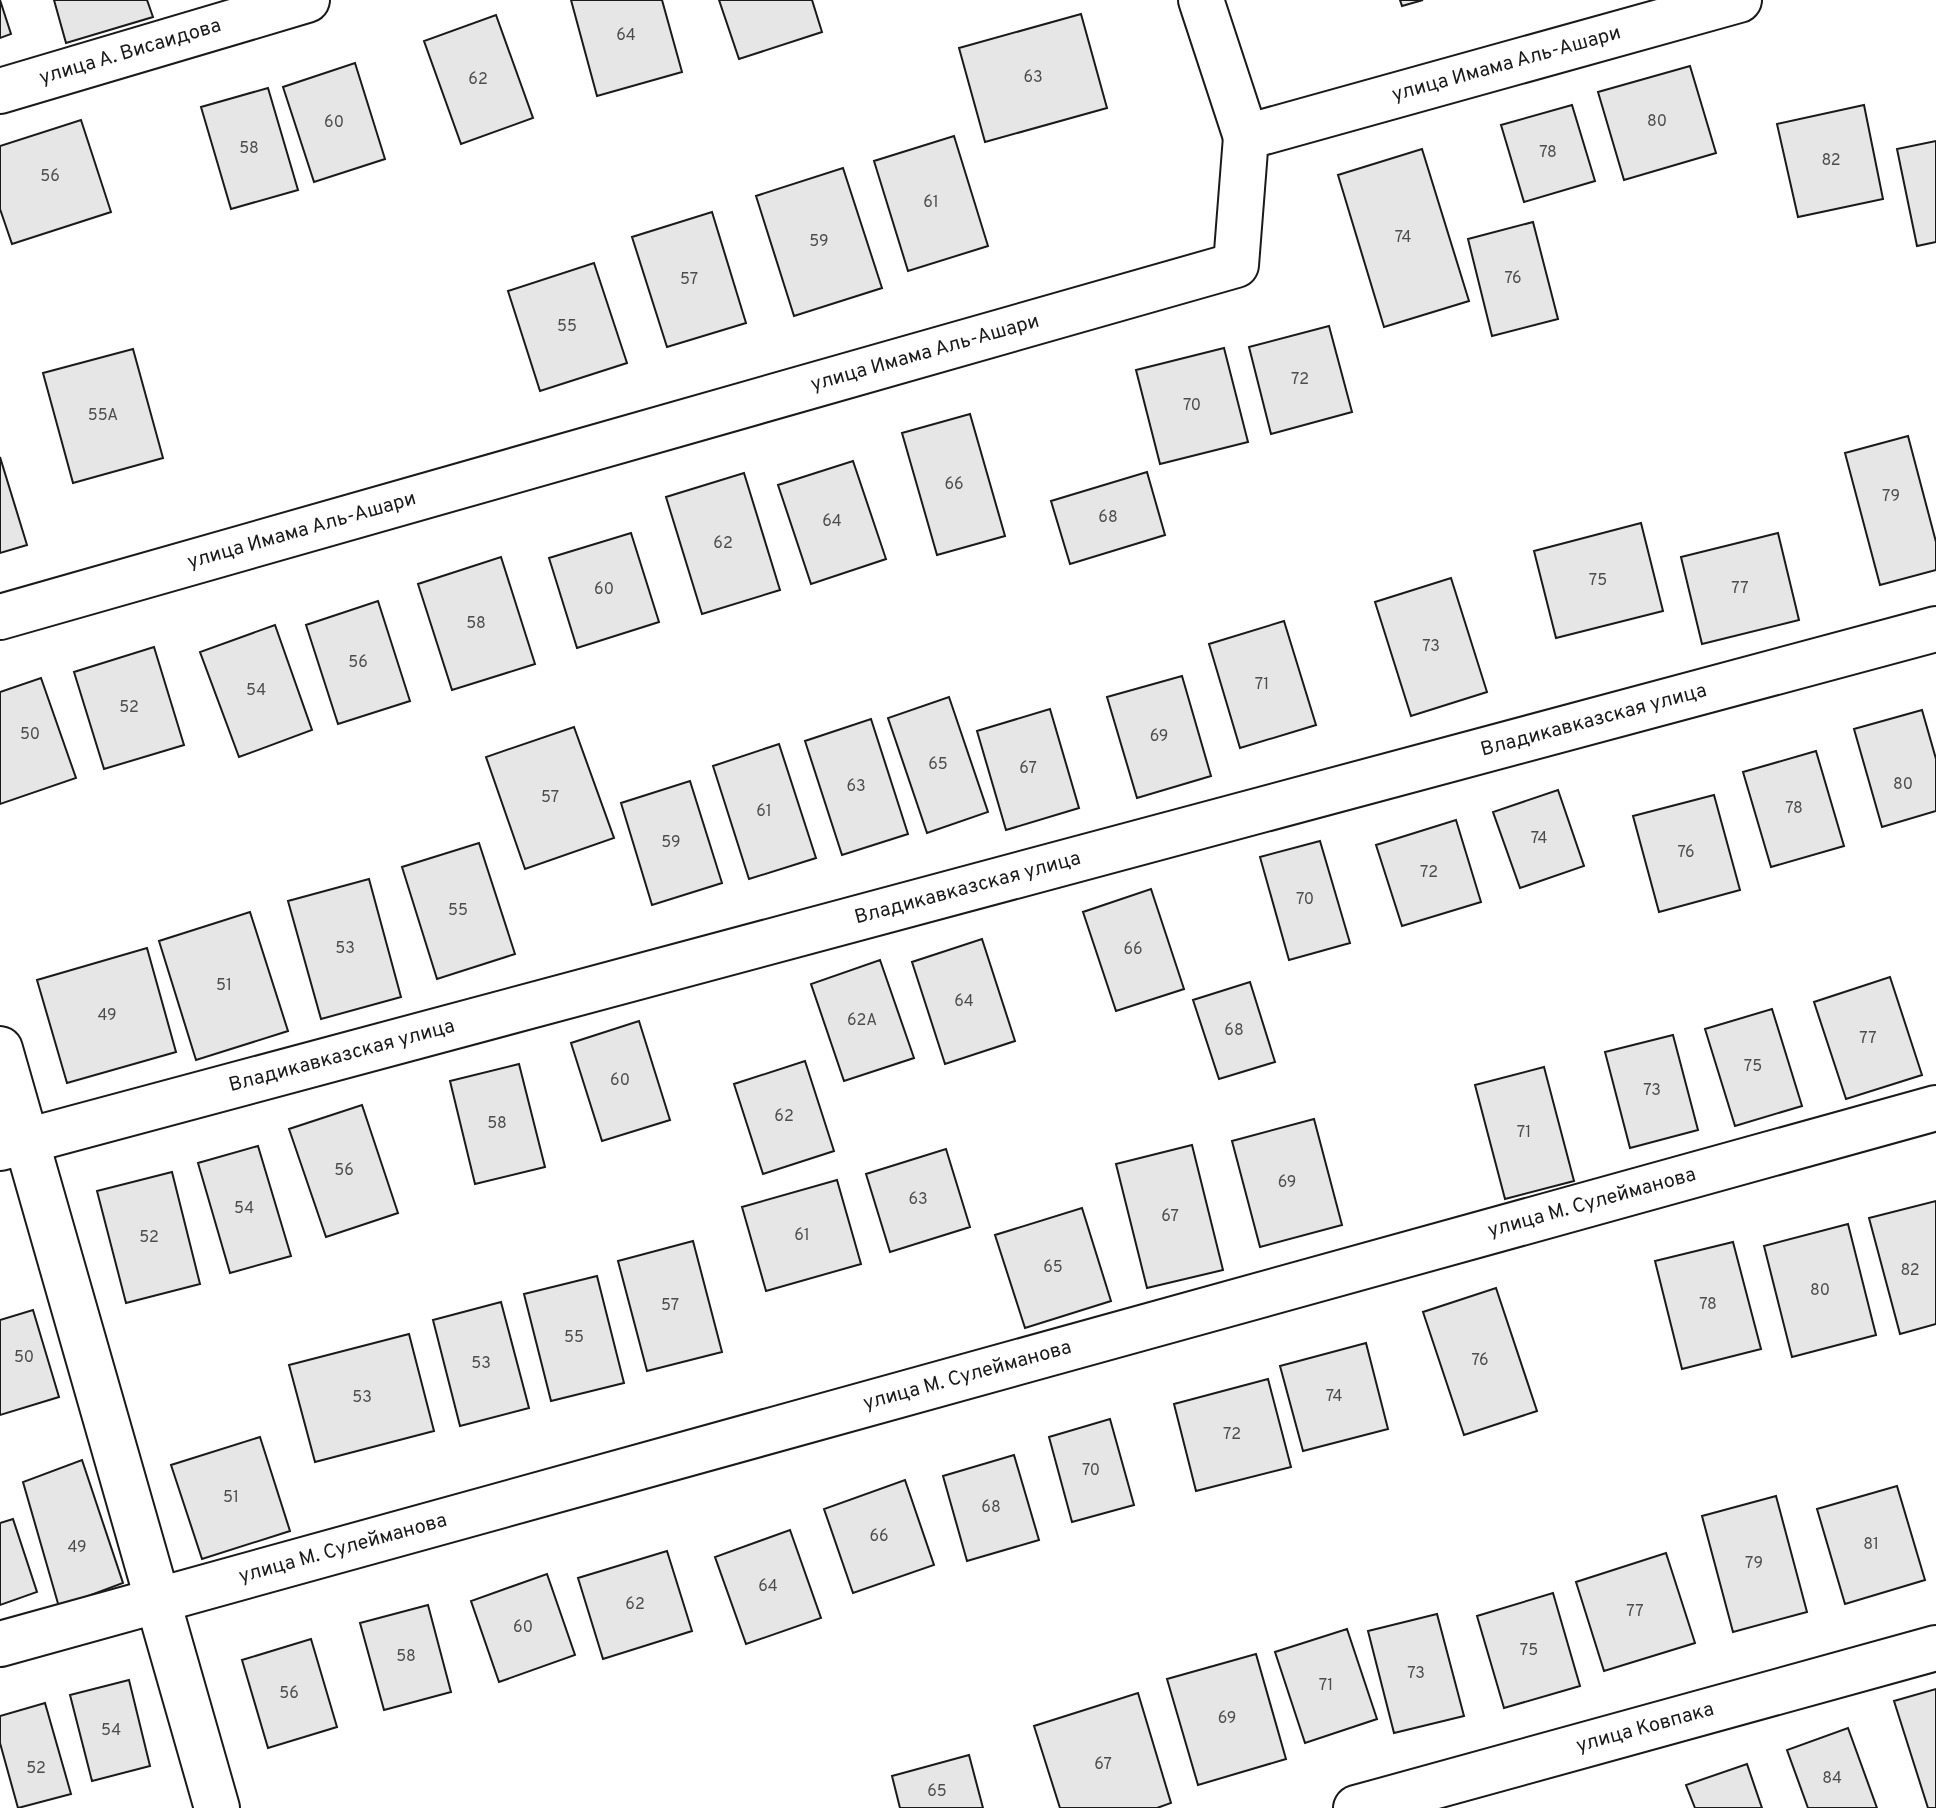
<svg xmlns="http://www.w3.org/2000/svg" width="1936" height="1808" viewBox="0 0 1936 1808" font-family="Overpass,sans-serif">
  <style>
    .building { fill: #e6e6e6; stroke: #1a1a1a; stroke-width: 2 }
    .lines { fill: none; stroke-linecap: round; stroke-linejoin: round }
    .minor-casing { stroke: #1a1a1a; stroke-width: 48 }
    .minor { stroke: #fff; stroke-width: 44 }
    .labels { text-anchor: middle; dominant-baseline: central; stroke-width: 6; stroke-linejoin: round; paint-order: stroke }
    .number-label { font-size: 16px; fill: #4d4d4d }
    .street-label { font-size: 20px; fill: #1a1a1a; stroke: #fff }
  </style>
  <rect width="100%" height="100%" fill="#fff"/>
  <!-- building -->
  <path class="building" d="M0,0L11,34L0,38Z
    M54,0H147L153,17L66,43Z
    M571,0H662L682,72L597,96Z
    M719,0H812L822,32L739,59Z
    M1400,0H1423L1402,6Z
    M1081,14L1107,108L985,142L959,48Z
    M496,15L533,118L461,144L424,41Z
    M355,63L385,159L314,182L283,87Z
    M1690,66L1716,153L1624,180L1598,92Z
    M268,88L298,190L231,209L201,107Z
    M1572,105L1595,181L1524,202L1501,125Z
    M1864,105L1883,199L1798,217L1777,124Z
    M81,120L111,212L12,244L0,209V146Z
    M954,136L988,246L908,271L874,161Z
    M1936,141V242L1917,246L1897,149Z
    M1422,149L1469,301L1384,327L1338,175Z
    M843,168L882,288L794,316L756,196Z
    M712,212L746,323L667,347L632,237Z
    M1533,222L1558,319L1492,336L1468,239Z
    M594,263L627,363L540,391L508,291Z
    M1329,326L1352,412L1271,434L1249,347Z
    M1224,348L1248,442L1160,464L1136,370Z
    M133,349L163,458L73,483L43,373Z
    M970,414L1005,536L937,555L902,433Z
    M1908,436L1936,542V570L1880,585L1845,453Z
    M0,457L27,545L0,553Z
    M853,461L886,559L811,584L778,485Z
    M1147,472L1165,535L1070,564L1051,501Z
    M744,473L780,590L702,614L666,497Z
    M1641,523L1663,611L1556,638L1534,551Z
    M631,533L659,622L577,648L549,558Z
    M1778,533L1799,620L1702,644L1681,557Z
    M501,557L535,664L452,690L418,584Z
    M1451,578L1487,692L1411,716L1375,602Z
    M378,601L410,701L338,724L306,625Z
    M1284,621L1316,725L1240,748L1209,644Z
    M275,625L312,730L239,757L200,652Z
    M154,647L184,745L104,769L74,672Z
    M1182,676L1211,776L1137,798L1107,697Z
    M41,678L76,778L0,804V692Z
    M949,697L988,812L927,833L888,718Z
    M1050,709L1079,808L1006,830L977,731Z
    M1922,710L1936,759V811L1882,827L1854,729Z
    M871,719L908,834L842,855L805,741Z
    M574,727L614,838L525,869L486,757Z
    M779,744L816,858L749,879L713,766Z
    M1816,751L1844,846L1771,867L1743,772Z
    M690,781L722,883L652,905L621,803Z
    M1558,790L1584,866L1520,888L1493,812Z
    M1714,795L1740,890L1659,912L1633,816Z
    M1456,820L1481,902L1402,926L1376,845Z
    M1320,841L1350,943L1289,960L1260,857Z
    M479,843L515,954L437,979L402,867Z
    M369,879L401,997L321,1019L288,901Z
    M1151,889L1184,989L1116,1011L1083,912Z
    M250,912L288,1031L196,1060L159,941Z
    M982,939L1015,1041L945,1064L912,962Z
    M147,948L176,1052L67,1083L37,980Z
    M880,960L914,1058L844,1081L811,984Z
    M1890,977L1922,1075L1846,1099L1814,1002Z
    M1250,982L1275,1062L1219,1079L1193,1000Z
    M1772,1009L1802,1106L1735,1126L1705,1029Z
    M639,1021L670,1120L602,1141L571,1043Z
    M1673,1035L1698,1130L1630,1148L1605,1052Z
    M805,1061L834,1151L763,1174L734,1084Z
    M519,1064L545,1167L475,1184L450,1081Z
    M1544,1067L1574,1181L1505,1199L1475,1085Z
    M362,1105L398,1213L326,1237L289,1129Z
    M1314,1119L1342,1225L1260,1247L1232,1141Z
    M1192,1145L1223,1270L1147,1288L1116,1164Z
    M258,1146L291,1256L230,1273L198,1163Z
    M946,1149L970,1227L890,1252L866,1174Z
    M172,1172L200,1284L126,1303L97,1191Z
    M837,1180L861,1264L766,1291L742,1207Z
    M1936,1201V1324L1900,1334L1869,1218Z
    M1082,1208L1111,1301L1025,1328L995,1235Z
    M1848,1224L1876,1335L1792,1357L1764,1246Z
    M693,1241L722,1352L647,1371L618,1261Z
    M1733,1242L1761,1349L1682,1369L1655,1261Z
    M597,1276L624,1383L551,1401L524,1294Z
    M1496,1288L1537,1411L1464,1435L1423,1312Z
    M501,1302L529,1408L460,1426L433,1320Z
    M33,1310L59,1397L0,1415V1320Z
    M409,1334L434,1431L315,1462L289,1365Z
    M1366,1343L1388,1429L1303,1451L1280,1366Z
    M1268,1379L1291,1467L1196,1491L1174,1404Z
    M1110,1419L1134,1505L1072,1522L1049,1437Z
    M260,1437L290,1531L202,1559L171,1465Z
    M1014,1455L1039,1540L967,1561L943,1476Z
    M82,1460L123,1583L59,1607L23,1482Z
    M905,1480L934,1565L853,1593L824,1509Z
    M1897,1486L1925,1580L1845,1604L1817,1509Z
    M1776,1496L1807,1612L1733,1632L1702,1516Z
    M13,1519L37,1592L0,1605V1523Z
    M790,1530L821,1618L746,1644L715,1557Z
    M667,1551L692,1631L603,1659L578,1578Z
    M1666,1553L1695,1643L1604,1671L1576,1582Z
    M547,1574L575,1655L499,1682L471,1601Z
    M1553,1593L1580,1686L1504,1708L1477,1616Z
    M428,1605L451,1692L384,1710L360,1623Z
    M1437,1614L1464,1716L1394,1733L1368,1631Z
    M1347,1629L1377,1719L1305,1743L1275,1652Z
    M311,1639L337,1727L268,1748L242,1660Z
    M1256,1654L1286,1759L1198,1785L1167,1679Z
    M129,1680L150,1766L92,1781L70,1695Z
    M1936,1689V1808H1928L1894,1701Z
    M1138,1693L1171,1803L1157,1808H1060L1034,1726Z
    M45,1703L71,1794L18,1808L0,1743V1716Z
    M1848,1728L1877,1808H1808L1787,1750Z
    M969,1755L983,1808H900L892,1776Z
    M1747,1764L1762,1808H1695L1686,1785Z"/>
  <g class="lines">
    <!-- minor casing -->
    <g class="minor-casing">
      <g id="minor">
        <path d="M1201,0L1246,137"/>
        <path id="s1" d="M0,91L307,0"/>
        <path id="s2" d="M0,617L1236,265L1246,137L1739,0"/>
        <path d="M0,1049L217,1808"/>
        <path id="s3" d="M0,1148L1936,629"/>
        <path id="s4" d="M0,1644L1936,1108"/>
        <path id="s5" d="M1356,1808L1936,1648"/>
      </g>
    </g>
    <!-- minor -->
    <use href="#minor" class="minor"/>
  </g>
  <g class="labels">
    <!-- number labels -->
    <g class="number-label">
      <text x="626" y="36">64</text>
      <text x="1033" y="78">63</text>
      <text x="478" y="80">62</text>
      <text x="1657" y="122">80</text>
      <text x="334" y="123">60</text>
      <text x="249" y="149">58</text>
      <text x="1548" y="153">78</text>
      <text x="1831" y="161">82</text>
      <text x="50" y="177">56</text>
      <text x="931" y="203">61</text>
      <text x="1403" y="238">74</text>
      <text x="819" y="242">59</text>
      <text x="1513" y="279">76</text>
      <text x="689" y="280">57</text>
      <text x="567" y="327">55</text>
      <text x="1300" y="380">72</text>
      <text x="1192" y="406">70</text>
      <text x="103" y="416">55А</text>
      <text x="954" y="485">66</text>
      <text x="1891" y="497">79</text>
      <text x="1108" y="518">68</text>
      <text x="832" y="522">64</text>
      <text x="723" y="544">62</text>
      <text x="1598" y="581">75</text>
      <text x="1740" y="589">77</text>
      <text x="604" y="590">60</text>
      <text x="476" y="624">58</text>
      <text x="1431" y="647">73</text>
      <text x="358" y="663">56</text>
      <text x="1262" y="685">71</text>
      <text x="256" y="691">54</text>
      <text x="129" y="708">52</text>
      <text x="30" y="735">50</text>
      <text x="1159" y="737">69</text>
      <text x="938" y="765">65</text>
      <text x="1028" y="769">67</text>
      <text x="1903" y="785">80</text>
      <text x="856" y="787">63</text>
      <text x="550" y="798">57</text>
      <text x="1794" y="809">78</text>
      <text x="764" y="812">61</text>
      <text x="1539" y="839">74</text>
      <text x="671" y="843">59</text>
      <text x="1686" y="853">76</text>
      <text x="1429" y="873">72</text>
      <text x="1305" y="900">70</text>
      <text x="458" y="911">55</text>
      <text x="345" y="949">53</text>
      <text x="1133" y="950">66</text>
      <text x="224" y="986">51</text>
      <text x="964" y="1002">64</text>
      <text x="107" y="1016">49</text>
      <text x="862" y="1021">62А</text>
      <text x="1234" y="1031">68</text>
      <text x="1868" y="1039">77</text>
      <text x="1753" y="1067">75</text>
      <text x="620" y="1081">60</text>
      <text x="1652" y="1091">73</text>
      <text x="784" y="1117">62</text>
      <text x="497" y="1124">58</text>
      <text x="1524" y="1133">71</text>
      <text x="344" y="1171">56</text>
      <text x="1287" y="1183">69</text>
      <text x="918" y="1200">63</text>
      <text x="244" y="1209">54</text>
      <text x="1170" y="1217">67</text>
      <text x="802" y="1236">61</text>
      <text x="149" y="1238">52</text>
      <text x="1053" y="1268">65</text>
      <text x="1910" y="1271">82</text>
      <text x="1820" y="1291">80</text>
      <text x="1708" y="1305">78</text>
      <text x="670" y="1306">57</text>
      <text x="574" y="1338">55</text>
      <text x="24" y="1358">50</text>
      <text x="1480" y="1361">76</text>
      <text x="481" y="1364">53</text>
      <text x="1334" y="1397">74</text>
      <text x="362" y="1398">53</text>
      <text x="1232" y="1435">72</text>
      <text x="1091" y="1471">70</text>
      <text x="231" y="1498">51</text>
      <text x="991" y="1508">68</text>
      <text x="879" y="1537">66</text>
      <text x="1871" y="1545">81</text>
      <text x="77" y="1548">49</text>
      <text x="1754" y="1564">79</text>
      <text x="768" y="1587">64</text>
      <text x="635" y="1605">62</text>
      <text x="1635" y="1612">77</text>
      <text x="523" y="1628">60</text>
      <text x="1529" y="1651">75</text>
      <text x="406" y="1657">58</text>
      <text x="1416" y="1674">73</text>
      <text x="1326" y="1686">71</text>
      <text x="289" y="1694">56</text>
      <text x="1227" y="1719">69</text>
      <text x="111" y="1731">54</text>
      <text x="1103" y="1765">67</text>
      <text x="36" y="1769">52</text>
      <text x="1832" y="1779">84</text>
      <text x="937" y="1792">65</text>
    </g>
    <!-- street labels -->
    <g class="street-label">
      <text stroke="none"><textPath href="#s1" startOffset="136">улица А. Висаидова</textPath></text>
      <text stroke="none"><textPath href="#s2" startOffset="1684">улица Имама Аль-Ашари</textPath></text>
      <text stroke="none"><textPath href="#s2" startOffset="962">улица Имама Аль-Ашари</textPath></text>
      <text stroke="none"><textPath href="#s2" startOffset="314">улица Имама Аль-Ашари</textPath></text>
      <text stroke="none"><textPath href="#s3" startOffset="1650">Владикавказская улица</textPath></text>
      <text stroke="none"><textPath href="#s3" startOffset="1002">Владикавказская улица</textPath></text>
      <text stroke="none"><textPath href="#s3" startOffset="354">Владикавказская улица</textPath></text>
      <text stroke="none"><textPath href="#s4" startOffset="1652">улица М. Сулейманова</textPath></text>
      <text stroke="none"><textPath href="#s4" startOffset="1004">улица М. Сулейманова</textPath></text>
      <text stroke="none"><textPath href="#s4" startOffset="356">улица М. Сулейманова</textPath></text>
      <text stroke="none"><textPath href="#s5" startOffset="300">улица Ковпака</textPath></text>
    </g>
  </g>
</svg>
